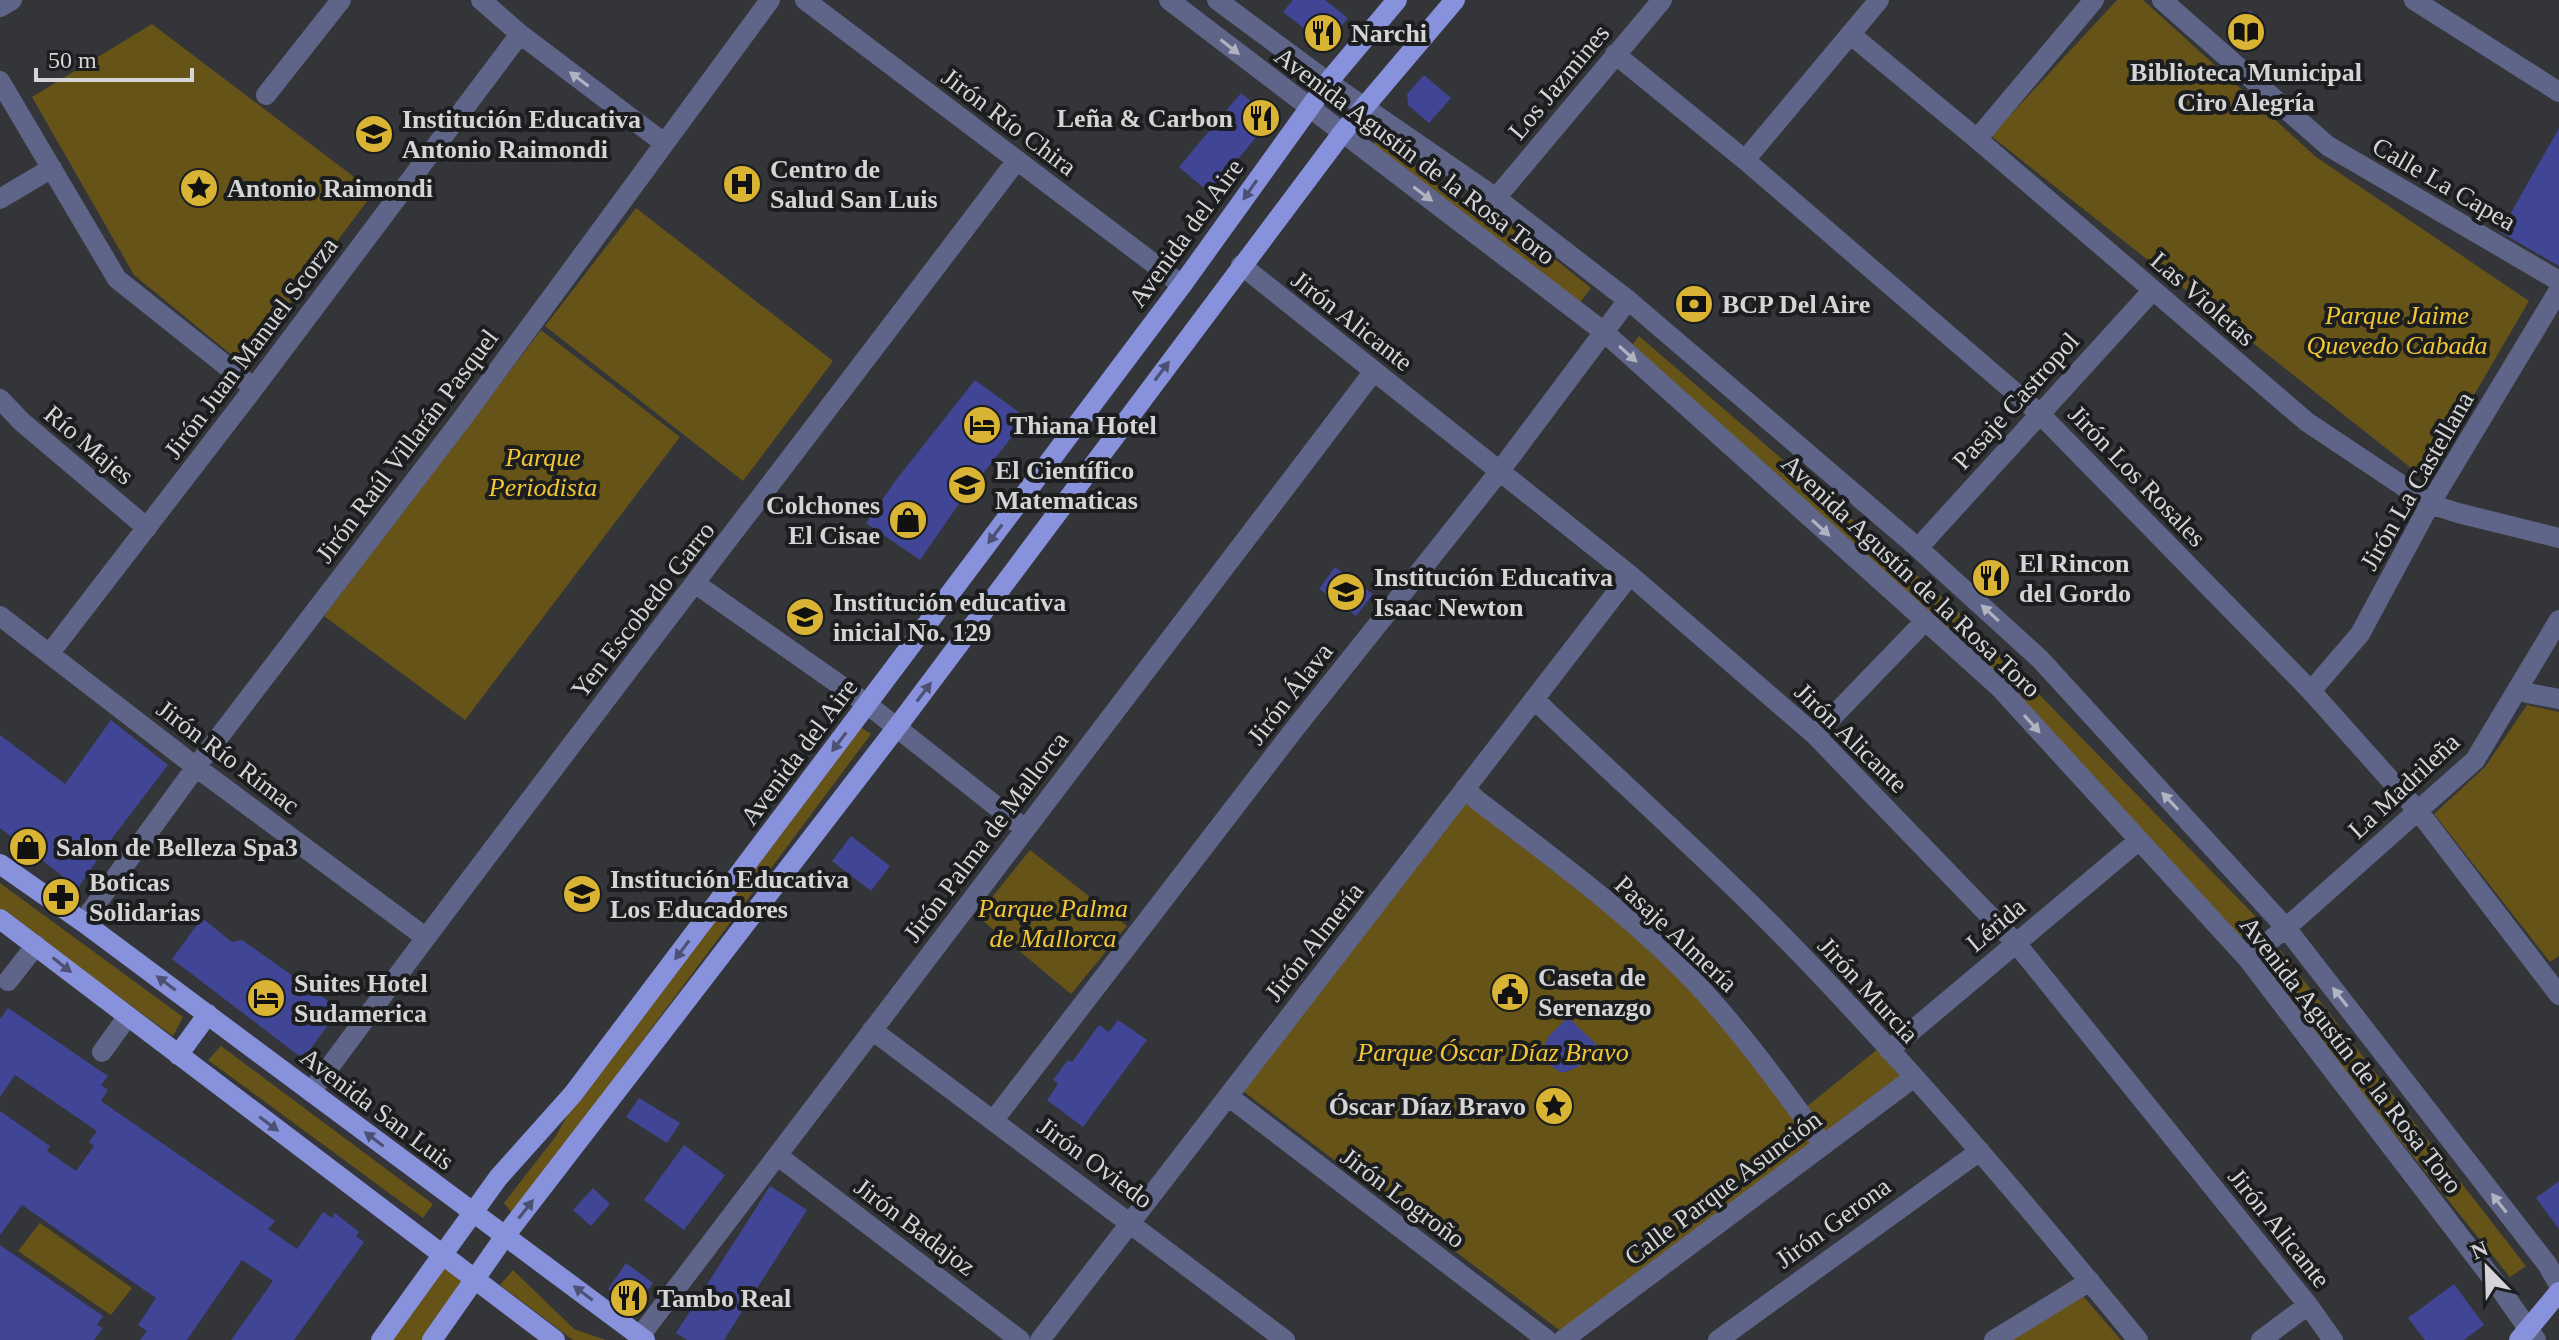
<svg xmlns="http://www.w3.org/2000/svg" width="2559" height="1340" viewBox="0 0 2559 1340" font-family="'Times New Roman',serif">
  <style>
    .green { fill: #655318 }
    .building { fill: #404595 }
    .lines { fill: none; stroke-linecap: round; stroke-linejoin: round }
    .minor { stroke: #5f6489; stroke-width: 20 }
    .major { stroke: #8791dc; stroke-width: 20 }
    .oneway { fill: #b2b3c0 }
    .oneway2 { fill: #4c5173 }
    .labels { text-anchor: middle; dominant-baseline: central; stroke-width: 8; stroke-linejoin: round; paint-order: stroke }
    .poi-label { font-size: 26px; font-weight: bold; fill: #d5d5d7; stroke: #1c1d1e; text-anchor: start }
    .street-label { font-size: 26px; fill: #d5d5d7; stroke: #1c1d1e }
    .park-label { font-size: 26px; font-style: italic; fill: #f2c732; stroke: #1c1d1e }
  </style>
  <rect width="100%" height="100%" fill="#343538"/>
  <!-- green -->
  <path class="green" d="M2117,0H2143L2316,157L2529,301L2425,479L1991,136Z
    M152,24L374,192L244,365L134,275L32,97Z
    M1378,137L1469,204L1490,207L1591,288L1579,304L1373,145Z
    M636,208L833,361L743,481L545,326Z
    M541,330L680,437L465,720L324,616Z
    M1639,336L1955,608L2260,921L2237,942L1982,663L1630,348Z
    M2527,705L2559,712V956L2550,962L2434,814L2485,767Z
    M855,723L871,734L513,1214L504,1203L556,1136L587,1079Z
    M1462,792L1660,954L1735,1037L1817,1143L1562,1332L1235,1085Z
    M1030,850L1127,926L1071,994L977,916Z
    M0,883L183,1017L173,1036L0,910Z
    M2280,950L2526,1266L2510,1277L2259,965Z
    M221,1046L433,1204L423,1218L208,1060Z
    M1879,1048L1903,1074L1827,1134L1805,1108Z
    M40,1223L132,1288L111,1315L18,1251Z
    M442,1263L468,1282L426,1340H386Z
    M513,1270L574,1329L606,1340H573L500,1285Z
    M2078,1290L2121,1340H2004Z"/>
  <!-- building -->
  <path class="building" d="M1293,0H1325L1348,18L1331,39L1320,41L1283,12Z
    M2250,10L2265,24L2243,48L2227,34Z
    M1424,75L1451,98L1429,123L1408,105L1407,94Z
    M1241,93L1264,112L1267,124L1210,193L1179,167Z
    M2559,128V266L2500,232Z
    M975,380L1027,418L961,501L920,560L866,523L896,480Z
    M1335,567L1373,594L1356,616L1319,589Z
    M111,720L168,765L113,837L78,888L0,828V735L65,784Z
    M851,836L890,866L871,891L832,861Z
    M202,918L232,942L242,940L340,1009L306,1055H298L172,959Z
    M1501 993a9 9 0 1 1 18 0a9 9 0 1 1-18 0Z
    M8,1008L108,1076L101,1085L108,1090L101,1101L275,1221L268,1229L297,1249L323,1212L332,1218L335,1213L359,1232L356,1236L364,1242L294,1340H231L273,1281L242,1260L187,1340H140L147,1331L138,1325L156,1298L22,1205L0,1235V1111L50,1146L47,1151L76,1171L94,1146L89,1142L97,1131L15,1075L0,1097V1019Z
    M1568,1017L1599,1047L1578,1067L1566,1072H1560L1548,1064L1543,1050L1548,1037Z
    M1118,1020L1147,1040L1083,1127L1047,1100L1058,1084L1053,1080L1068,1060L1072,1062L1099,1025L1109,1032Z
    M639,1098L680,1123L667,1143L626,1117Z
    M684,1145L725,1175L684,1230L644,1200Z
    M2559,1181V1229L2536,1198Z
    M770,1186L807,1210L724,1340H687L676,1333Z
    M593,1188L610,1204L591,1226L573,1210Z
    M0,1245L103,1316L97,1325L103,1328L94,1340H0Z
    M626,1263L653,1283L635,1308L608,1289Z
    M2454,1284L2484,1325L2464,1340H2425L2408,1318Z"/>
  <g class="lines">
    <!-- minor -->
    <path class="minor" d="M481,0L520,34L664,143
      M805,0L1182,285
      M1169,0L1604,332L1999,687L2247,958L2501,1290L2536,1340
      M1217,0L1328,82L1496,198L1628,300L1918,548L2040,659L2286,928L2547,1264L2559,1285
      M2162,0L2328,146L2559,281
      M2414,0L2559,92
      M0,7L12,0
      M1850,34L1977,139L2307,422L2430,504L2458,513L2559,538
      M1615,54L1745,160L2040,414L2311,691L2419,812L2559,995
      M0,81L117,279L254,388
      M266,95L341,0
      M1977,139L2094,0
      M1745,160L1879,0
      M1496,198L1662,0
      M0,199L52,168
      M1241,265L1630,575L1815,735L2016,943L2308,1305L2333,1340
      M0,399L22,422L147,528
      M1918,548L2153,290
      M696,584L867,704L1025,829
      M0,616L196,767L425,937
      M50,653L254,388L520,34
      M2311,691L2360,634L2430,504L2559,290
      M2517,691L2559,699
      M1534,699C1614,776 1697,849 1775,928C1903,1058 2022,1199 2138,1340
      M1815,735L1925,621
      M1465,788L1477,800C1550,856 1626,911 1690,977C1740,1029 1781,1087 1824,1145
      M83,922L196,767L462,419L770,0
      M2247,958L2286,928L2475,760L2559,620
      M8,981L36,945
      M872,1030L1285,1340
      M1889,1050L2138,841
      M102,1052L128,1016
      M311,1092C542,779 782,471 1017,160
      M1228,1096L1547,1340
      M993,1121L1293,731L1499,472L1628,300
      M778,1156L1020,1340
      M640,1336L1374,371
      M1040,1340L1630,575
      M1563,1340L1913,1078
      M1718,1340L1980,1151
      M1994,1340L2090,1281
      M2261,1340L2308,1305"/>
    <!-- major -->
    <path class="major" d="M0,864L83,922L645,1340
      M0,919L555,1340
      M178,1055L208,1014
      M381,1340L498,1178L573,1094L867,704L1182,285L1328,82L1397,0
      M432,1340L505,1236L897,727L1343,132L1455,0
      M2519,1340L2559,1292"/>
  </g>
  <!-- one-way arrows -->
  <defs><path id="oneway-solid" d="M-6-.8H1V-3.2L6.5 0L1 3.2V.8H-6Z" transform="scale(2)"/></defs>
  <g class="oneway">
    <use href="#oneway-solid" transform="translate(1230 47) rotate(38)"/>
    <use href="#oneway-solid" transform="translate(579 79) rotate(-143)"/>
    <use href="#oneway-solid" transform="translate(1423 194) rotate(37)"/>
    <use href="#oneway-solid" transform="translate(1628 354) rotate(42)"/>
    <use href="#oneway-solid" transform="translate(1821 528) rotate(42)"/>
    <use href="#oneway-solid" transform="translate(1990 613) rotate(-137)"/>
    <use href="#oneway-solid" transform="translate(2032 724) rotate(48)"/>
    <use href="#oneway-solid" transform="translate(2170 801) rotate(-133)"/>
    <use href="#oneway-solid" transform="translate(2340 997) rotate(-128)"/>
    <use href="#oneway-solid" transform="translate(2499 1203) rotate(-128)"/>
  </g>
  <g class="oneway2">
    <use href="#oneway-solid" transform="translate(1250 190) rotate(125)"/>
    <use href="#oneway-solid" transform="translate(1162 371) rotate(-53)"/>
    <use href="#oneway-solid" transform="translate(995 534) rotate(127)"/>
    <use href="#oneway-solid" transform="translate(924 692) rotate(-53)"/>
    <use href="#oneway-solid" transform="translate(839 742) rotate(127)"/>
    <use href="#oneway-solid" transform="translate(682 950) rotate(127)"/>
    <use href="#oneway-solid" transform="translate(62 965) rotate(38)"/>
    <use href="#oneway-solid" transform="translate(166 983) rotate(-143)"/>
    <use href="#oneway-solid" transform="translate(269 1124) rotate(37)"/>
    <use href="#oneway-solid" transform="translate(374 1139) rotate(-143)"/>
    <use href="#oneway-solid" transform="translate(526 1209) rotate(-52)"/>
    <use href="#oneway-solid" transform="translate(583 1293) rotate(-143)"/>
  </g>
  <!-- icons -->
  <defs>
    <g id="library-disc" transform="scale(2)"><circle r="9.5" fill="#d9b334" stroke="#1c1d1e"/><path d="M-6-4Q-3-5.5-.7-3.5V5Q-3 3-6 4ZM6-4Q3-5.5 .7-3.5V5Q3 3 6 4Z" fill="#111"/></g>
    <g id="restaurant-disc" transform="scale(2)"><circle r="9.5" fill="#d9b334" stroke="#1c1d1e"/><path d="M-5-6h1v4h1v-4h1v4h1v-4h1v5L-1.5 .5V6h-2V.5L-5-1ZM5-6V6H3V1.5H1.5Q1.5-4 5-6Z" fill="#111"/></g>
    <g id="school-disc" transform="scale(2)"><circle r="9.5" fill="#d9b334" stroke="#1c1d1e"/><path d="M0-5L7-2L0 1L-7-2ZM-4 1L0 2.5L4 1V4Q0 6-4 4Z" fill="#111"/></g>
    <g id="hospital-disc" transform="scale(2)"><circle r="9.5" fill="#d9b334" stroke="#1c1d1e"/><path d="M-5-5h3v3.5h4V-5h3V5h-3V1.5h-4V5h-3Z" fill="#111"/></g>
    <g id="sight-disc" transform="scale(2)"><circle r="9.5" fill="#d9b334" stroke="#1c1d1e"/><path d="M0-6L1.8-2.2L6-1.7L2.9 1.2L3.7 5.4L0 3.3L-3.7 5.4L-2.9 1.2L-6-1.7L-1.8-2.2Z" fill="#111"/></g>
    <g id="bank-disc" transform="scale(2)"><circle r="9.5" fill="#d9b334" stroke="#1c1d1e"/><path d="M-6-4H6V4H-6ZM0-2.3a2.3 2.3 0 1 0 0 4.6a2.3 2.3 0 1 0 0-4.6Z" fill="#111"/></g>
    <g id="hotel-disc" transform="scale(2)"><circle r="9.5" fill="#d9b334" stroke="#1c1d1e"/><path d="M-6-4.5h1.5V1H6V5H4.5V3h-9V5H-6ZM-4 0a1.8 1.8 0 1 1 3.6 0ZM.5 0V-2.5h3Q6-2.5 6 0Z" fill="#111"/></g>
    <g id="shop-disc" transform="scale(2)"><circle r="9.5" fill="#d9b334" stroke="#1c1d1e"/><path d="M-5-2.5h2.3a2.7 3.5 0 0 1 5.4 0H5L5.5 6h-11ZM-1.5-2.5h3a1.5 2.3 0 0 0-3 0Z" fill="#111"/></g>
    <g id="pharmacy-disc" transform="scale(2)"><circle r="9.5" fill="#d9b334" stroke="#1c1d1e"/><path d="M-2-6h4v4h4v4h-4v4h-4v-4h-4v-4h4Z" fill="#111"/></g>
    <g id="civic-disc" transform="scale(2)"><circle r="9.5" fill="#d9b334" stroke="#1c1d1e"/><path d="M-.6-6.5H3V-4.5H.6V-3L4-1V1h2V6H-6V1h2V-1L-.6-3ZM-1.2 2.5V6h2.4V2.5Z" fill="#111"/></g>
  </defs>
  <g fill-rule="evenodd">
    <use href="#library-disc" x="2246" y="32"/>
    <use href="#restaurant-disc" x="1323" y="33"/>
    <use href="#restaurant-disc" x="1261" y="118"/>
    <use href="#school-disc" x="374" y="134"/>
    <use href="#hospital-disc" x="742" y="184"/>
    <use href="#sight-disc" x="199" y="188"/>
    <use href="#bank-disc" x="1694" y="304"/>
    <use href="#hotel-disc" x="982" y="425"/>
    <use href="#school-disc" x="967" y="485"/>
    <use href="#shop-disc" x="908" y="520"/>
    <use href="#restaurant-disc" x="1991" y="578"/>
    <use href="#school-disc" x="1346" y="592"/>
    <use href="#school-disc" x="805" y="617"/>
    <use href="#shop-disc" x="28" y="847"/>
    <use href="#school-disc" x="582" y="894"/>
    <use href="#pharmacy-disc" x="61" y="897"/>
    <use href="#civic-disc" x="1510" y="992"/>
    <use href="#hotel-disc" x="266" y="998"/>
    <use href="#sight-disc" x="1554" y="1106"/>
    <use href="#restaurant-disc" x="629" y="1298"/>
  </g>
  <g class="labels">
    <!-- poi labels -->
    <g class="poi-label">
      <text x="1351" y="33">Narchi</text>
      <text x="2246" y="72" text-anchor="middle">Biblioteca Municipal<tspan x="2246" dy="30">Ciro Alegría</tspan></text>
      <text x="1233" y="118" text-anchor="end">Leña &amp; Carbon</text>
      <text x="402" y="119">Institución Educativa<tspan x="402" dy="30">Antonio Raimondi</tspan></text>
      <text x="770" y="169">Centro de<tspan x="770" dy="30">Salud San Luis</tspan></text>
      <text x="227" y="188">Antonio Raimondi</text>
      <text x="1722" y="304">BCP Del Aire</text>
      <text x="1010" y="425">Thiana Hotel</text>
      <text x="995" y="470">El Científico<tspan x="995" dy="30">Matematicas</tspan></text>
      <text x="880" y="505" text-anchor="end">Colchones<tspan x="880" dy="30">El Cisae</tspan></text>
      <text x="2019" y="563">El Rincon<tspan x="2019" dy="30">del Gordo</tspan></text>
      <text x="1374" y="577">Institución Educativa<tspan x="1374" dy="30">Isaac Newton</tspan></text>
      <text x="833" y="602">Institución educativa<tspan x="833" dy="30">inicial No. 129</tspan></text>
      <text x="56" y="847">Salon de Belleza Spa3</text>
      <text x="610" y="879">Institución Educativa<tspan x="610" dy="30">Los Educadores</tspan></text>
      <text x="89" y="882">Boticas<tspan x="89" dy="30">Solidarias</tspan></text>
      <text x="1538" y="977">Caseta de<tspan x="1538" dy="30">Serenazgo</tspan></text>
      <text x="294" y="983">Suites Hotel<tspan x="294" dy="30">Sudamerica</tspan></text>
      <text x="1526" y="1106" text-anchor="end">Óscar Díaz Bravo</text>
      <text x="657" y="1298">Tambo Real</text>
    </g>
    <!-- street labels -->
    <g class="street-label">
      <text transform="translate(1559 82) rotate(-50)">Los Jazmines</text>
      <text transform="translate(1009 122) rotate(37)">Jirón Río Chira</text>
      <text transform="translate(1415 156) rotate(37)">Avenida Agustín de la Rosa Toro</text>
      <text transform="translate(2444 184) rotate(30)">Calle La Capea</text>
      <text transform="translate(1186 233) rotate(-54)">Avenida del Aire</text>
      <text transform="translate(2203 299) rotate(41)">Las Violetas</text>
      <text transform="translate(1352 321) rotate(38)">Jirón Alicante</text>
      <text transform="translate(251 348) rotate(-53)">Jirón Juan Manuel Scorza</text>
      <text transform="translate(2016 401) rotate(-48)">Pasaje Castropol</text>
      <text transform="translate(89 445) rotate(40)">Río Majes</text>
      <text transform="translate(407 446) rotate(-53)">Jirón Raúl Villarán Pasquel</text>
      <text transform="translate(2137 476) rotate(46)">Jirón Los Rosales</text>
      <text transform="translate(2417 481) rotate(-60)">Jirón La Castellana</text>
      <text transform="translate(1911 576) rotate(43)">Avenida Agustín de la Rosa Toro</text>
      <text transform="translate(643 610) rotate(-52)">Yen Escobedo Garro</text>
      <text transform="translate(1290 694) rotate(-52)">Jirón Álava</text>
      <text transform="translate(1851 738) rotate(44)">Jirón Alicante</text>
      <text transform="translate(799 752) rotate(-53)">Avenida del Aire</text>
      <text transform="translate(228 757) rotate(37)">Jirón Río Rímac</text>
      <text transform="translate(2404 786) rotate(-43)">La Madrileña</text>
      <text transform="translate(986 837) rotate(-53)">Jirón Palma de Mallorca</text>
      <text transform="translate(1996 925) rotate(-40)">Lérida</text>
      <text transform="translate(1676 934) rotate(43)">Pasaje Almería</text>
      <text transform="translate(1314 942) rotate(-52)">Jirón Almería</text>
      <text transform="translate(1868 990) rotate(47)">Jirón Murcia</text>
      <text transform="translate(2351 1055) rotate(52)">Avenida Agustín de la Rosa Toro</text>
      <text transform="translate(377 1109) rotate(37)">Avenida San Luis</text>
      <text transform="translate(1095 1163) rotate(36)">Jirón Oviedo</text>
      <text transform="translate(1723 1188) rotate(-37)">Calle Parque Asunción</text>
      <text transform="translate(1403 1198) rotate(37)">Jirón Logroño</text>
      <text transform="translate(1833 1223) rotate(-36)">Jirón Gerona</text>
      <text transform="translate(915 1227) rotate(37)">Jirón Badajoz</text>
      <text transform="translate(2279 1228) rotate(51)">Jirón Alicante</text>
    </g>
    <!-- park labels -->
    <g class="park-label">
      <text x="2397" y="315">Parque Jaime<tspan x="2397" dy="30">Quevedo Cabada</tspan></text>
      <text x="543" y="457">Parque<tspan x="543" dy="30">Periodista</tspan></text>
      <text x="1053" y="908">Parque Palma<tspan x="1053" dy="30">de Mallorca</tspan></text>
      <text x="1493" y="1052">Parque Óscar Díaz Bravo</text>
    </g>
  </g>
  <!-- north arrow -->
  <g transform="translate(2487 1268) rotate(337)" stroke="#1c1d1e" stroke-width="6" paint-order="stroke">
  <path d="M0-6L14 30L0 20L-14 30Z" fill="#d5d5d7"/>
  <text y="-12" font-size="22" font-weight="bold" text-anchor="middle" fill="#d5d5d7">N</text>
  </g>
  <!-- scale -->
  <path d="M36 68v12h156v-12" fill="none" stroke="#d5d5d7" stroke-width="4"/>
  <text x="48" y="68" font-size="24" fill="#d5d5d7" stroke="#1c1d1e" stroke-width="6" paint-order="stroke">50 m</text>
</svg>
